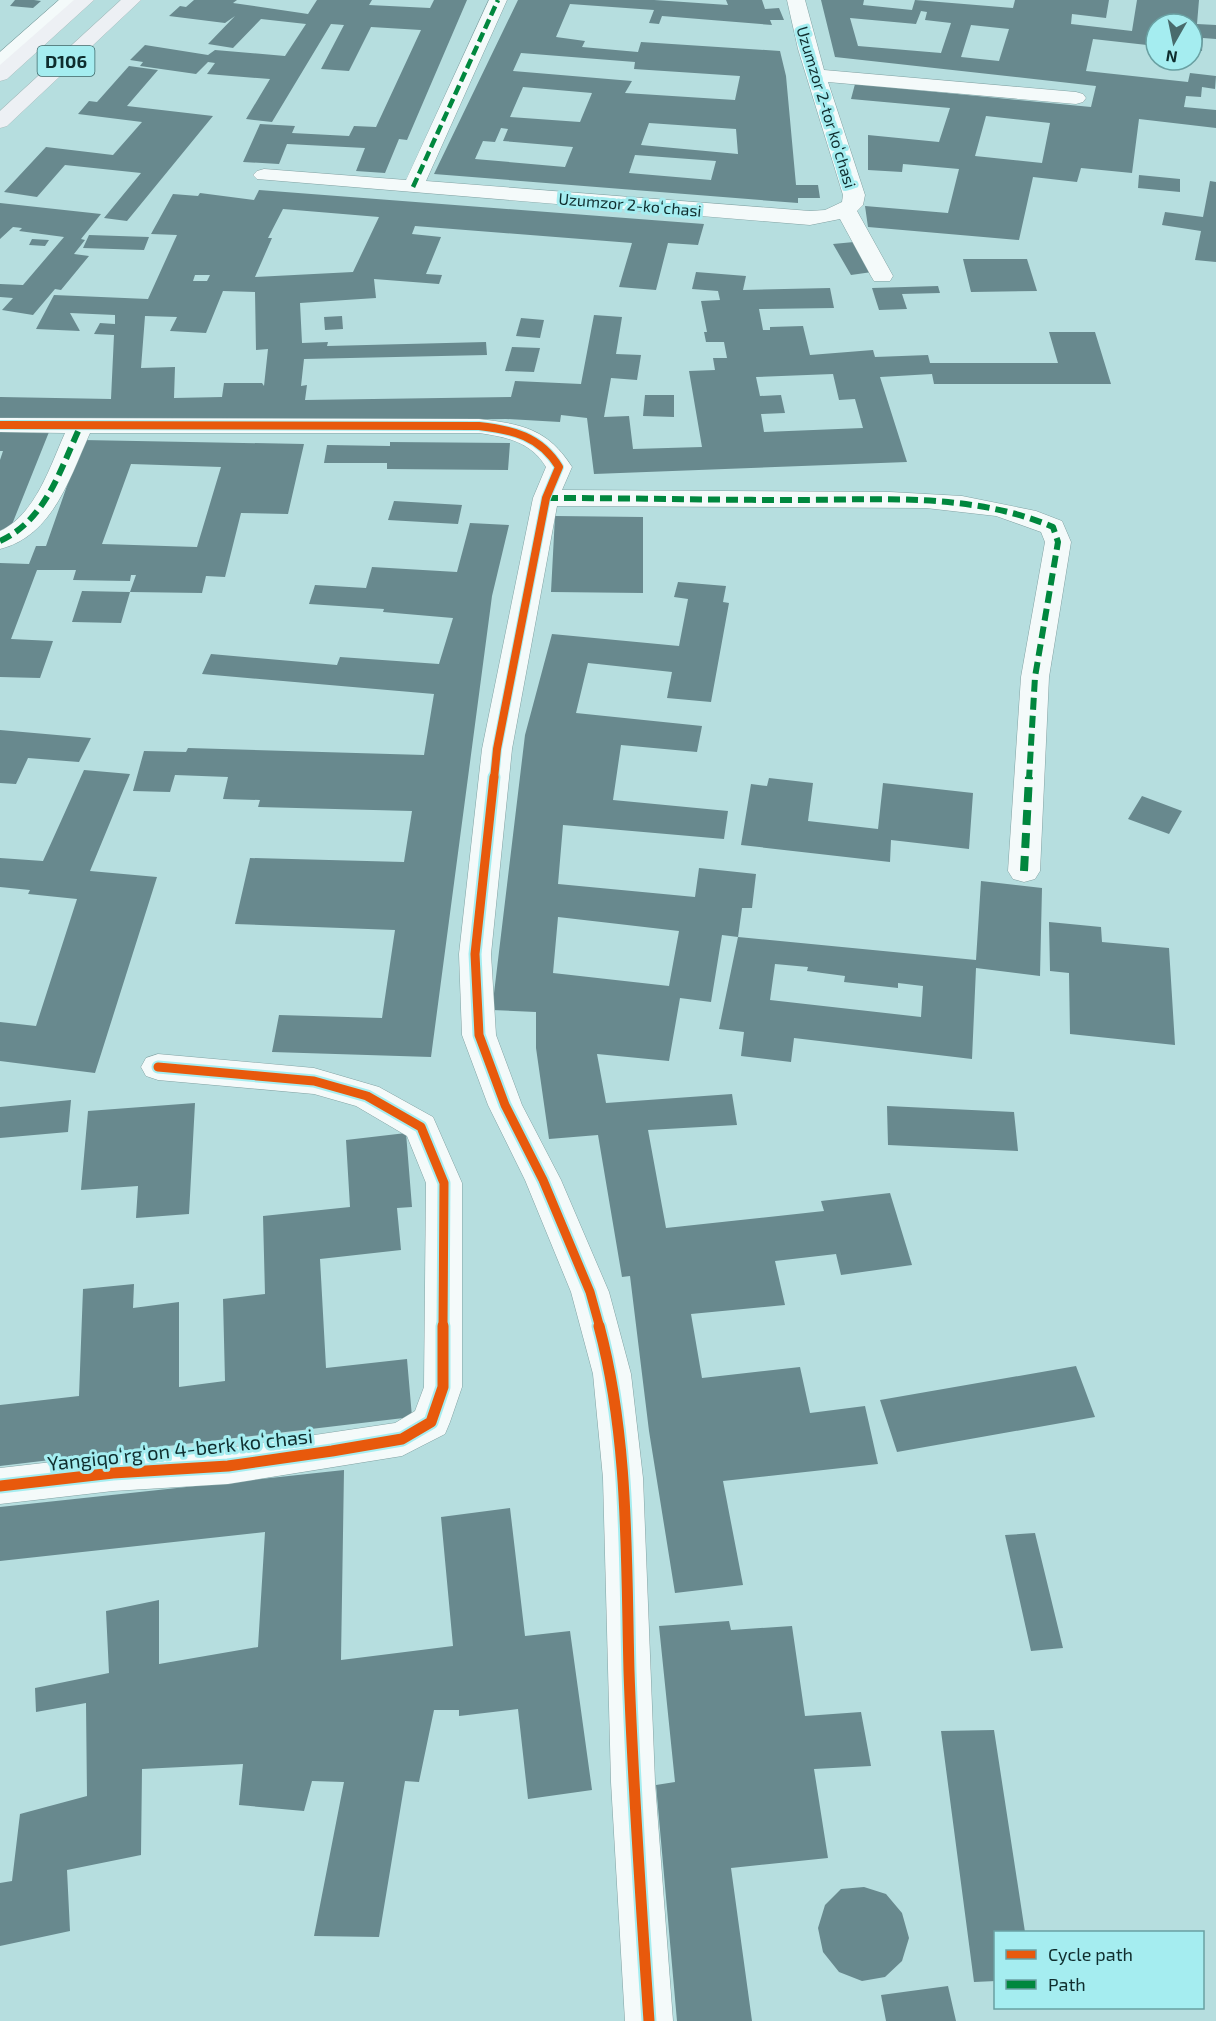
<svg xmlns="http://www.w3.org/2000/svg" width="1216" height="2021" viewBox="0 0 1216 2021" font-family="'Exo 2',sans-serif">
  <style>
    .building { fill: #68898e; fill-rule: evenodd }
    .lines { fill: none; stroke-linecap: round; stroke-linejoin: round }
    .minor-casing { stroke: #82a2a3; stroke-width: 1 }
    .major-casing { stroke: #a8bdbe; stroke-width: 1 }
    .minor { fill: #f4fafa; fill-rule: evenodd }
    .major { fill: #edf0f4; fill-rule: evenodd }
    .quiet-far2 { stroke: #00873e; stroke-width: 4.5; stroke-dasharray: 10 4.5; stroke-linecap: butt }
    .quiet-far1 { stroke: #00873e; stroke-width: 6; stroke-dasharray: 12 6; stroke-linecap: butt }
    .quiet { stroke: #00873e; stroke-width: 8; stroke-dasharray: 15 8; stroke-linecap: butt }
    .cycleway-far2-casing { stroke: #a5edf0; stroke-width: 10 }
    .cycleway-far1-casing { stroke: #a5edf0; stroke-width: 13 }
    .cycleway-casing { stroke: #a5edf0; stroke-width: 15 }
    .cycleway-far2 { stroke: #e8590c; stroke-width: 8 }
    .cycleway-far1 { stroke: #e8590c; stroke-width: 9 }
    .cycleway { stroke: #e8590c; stroke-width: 11 }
    .labels { text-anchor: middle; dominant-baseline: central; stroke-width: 6; stroke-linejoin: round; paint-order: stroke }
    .far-street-label { font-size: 16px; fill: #0f2d2e; stroke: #a5edf0 }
    .shield { fill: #a5edf0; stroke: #3c6768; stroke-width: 1.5 }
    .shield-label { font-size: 18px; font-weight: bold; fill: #0f2d2e }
    .street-label { font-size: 20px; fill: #0f2d2e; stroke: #a5edf0 }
  </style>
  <rect width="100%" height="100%" fill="#b6dedf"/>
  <!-- building -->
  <path class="building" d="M15,0H34L41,1L33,8L10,6Z
    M194,0H237L233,3L308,14L317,0H372L369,5L430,8L434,0H467L407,140L399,139L385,173L356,171L365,148L287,144L279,164L243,162L260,124L295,126L292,133L349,136L354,126L376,127L421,30L371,27L349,71L321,69L344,25L331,24L272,122L246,119L270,79L207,74L215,63L208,62L196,74L140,66L143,62L130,60L145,45L208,55L215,50L285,56L306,24L261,19L233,48L208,44L235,16L225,23L169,16L180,6L186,7Z
    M518,0H654L728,5L726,0H762L765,9L779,8L784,20H770L772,25L662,16L659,24L649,23L654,10L570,4L556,37L585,41L582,47L638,52L641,42L780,51L786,76L796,185H818L820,198H798V203L434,174ZM521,53L635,62L634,69L740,76L735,100L625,93L632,81L513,71ZM523,87L592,93L580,122L510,117ZM649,123L736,129L738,154L641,145ZM501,128L508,129L503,141L573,147L565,167L475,159L483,141L495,142ZM635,155L716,161L711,180L629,173Z
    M821,0H864L863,5L912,10L915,0L1013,8L1015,0H1109L1106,18L1072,14L1071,24L1132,31L1137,0H1199L1197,24L1216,25V39L1203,38L1202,51L1192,50V24H1156V46L1093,39L1086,71L1188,82L1190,73L1216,76L1215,89L1202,87L1201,97L1186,96L1184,107L1216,110V128L1139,119L1132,173L1081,168L1077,182L1033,177L1019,240L868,227L865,206L948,213L959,169L903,164L902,172L868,170V135L939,142L950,108L851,99L855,84L1091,107L1096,86L835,57ZM921,11L927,12L925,20L951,23L941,53L858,46L850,18L916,24ZM971,25L1009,29L999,61L961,57ZM986,116L1050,123L1042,163L975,156Z
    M129,66L158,70L127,106L213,116L127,221L104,218L141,173L65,165L37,197L4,192L46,147L113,155L142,122L78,114L89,101L97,102Z
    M1139,175L1180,179V192L1138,188Z
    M1210,181L1216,182V262L1195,260L1201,231L1162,225L1165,212L1203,217Z
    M259,190L704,224L698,245L668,243L656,290L619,287L632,243L415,226L412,234L441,237L426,274L442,275L439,284L374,279L376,298L300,303L302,343L328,342L327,346L486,342L487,355L304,359L301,386L307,385L305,400L511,397L515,381L581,384L594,315L622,317L616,354L641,355L637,380L611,378L604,417L629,416L633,449L702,447L689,371L715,370L713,358H727L724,342H706L704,332H707L701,301L720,300L718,291L692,289L696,272L746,276L743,290L830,288L834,308L759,309L763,330H770V327L803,326L810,355L873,350L875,357L928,355L930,363H1058L1049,332H1095L1111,384H934L932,374L880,377L907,462L594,474L587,418L561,415L560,422L506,419L260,422L0,419V397L111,399L114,335L94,334L100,323L115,324V315L70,313L80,331L36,329L54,295L148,299L177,235L151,234L173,194L198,196L200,193L254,200ZM283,209L379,217L353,272L255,277L272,238H268ZM195,275H210L207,281H193ZM223,291L255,292L256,350L268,349L264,386L262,383H224L222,397L174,398L175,367L141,368L145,316L177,317L170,331L206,333ZM833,374L839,400L855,399L863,428L764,432L761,414L785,413L781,395L760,396L756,377Z
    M0,203L101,214L81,239L85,240L74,254L89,256L61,290L55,289L33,315L2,310L13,298L0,297V284L23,285L64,237L19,231L22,228L13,227L0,239Z
    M89,235L149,237L144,250L83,248Z
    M32,239L49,240L45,246L29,245Z
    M854,242L872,272L851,275L833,244Z
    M963,259H1027L1037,291L971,292Z
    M938,286L940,293L902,294L907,309L879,310L872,288Z
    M342,316L343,329L325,330L324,317Z
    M521,318L544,320L540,338L516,336Z
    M512,347L540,348L534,372L505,371Z
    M645,395H674V417L643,416Z
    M0,431L49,432L9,532H0V460L3,451H0Z
    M83,440L304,444L288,514L241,513L225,577L206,576L202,593L130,592L136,575H131L130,581L73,580L76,570H37L11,639L53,641L40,678L0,677V563L29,564L36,546H46ZM131,464L221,467L197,547L102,544Z
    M390,442L510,443L508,470L387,469V463H324L327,445L390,446Z
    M394,501L462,505L458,524L388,520Z
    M555,516L643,517V593L551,592Z
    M470,523L509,525L492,596L431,1057L272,1052L279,1015L382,1018L395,930L235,924L250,858L404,862L412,811L258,807L260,800L223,799L228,777L175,775L170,792L133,791L144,751L186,752L188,748L424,755L434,694L202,674L211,654L337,665L340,657L439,664L453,618L383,612L384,609L309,604L315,585L366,588L372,567L457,572Z
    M678,582L726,586L723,602L729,603L711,702L667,698L672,672L588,663L576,713L702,726L697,752L621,745L613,800L728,811L724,839L563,825L558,884L695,897L699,868L756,874L752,908H742L738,937L722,935L711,1002L680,998L669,1061L597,1054L606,1103L732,1094L737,1125L648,1130L666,1228L824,1211L821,1201L890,1193L912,1265L841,1275L836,1254L775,1261L785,1305L691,1314L702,1378L800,1367L810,1413L865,1406L878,1464L723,1481L743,1585L675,1593L649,1431L630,1276L622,1277L598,1135L549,1139L536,1048V1012L492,1010L525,735L552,634L679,646L688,599L674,597ZM558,917L679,931L669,986L553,973Z
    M82,591L130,592L121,623L72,622Z
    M0,730L91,738L79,762L28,758L16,784L0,783Z
    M84,770L130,774L90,871L157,877L95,1073L0,1061V1022L36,1026L77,899L28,894L30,890L0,887V858L43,861Z
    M769,778L813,783L808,821L878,829L883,783L973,793L969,849L891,840L890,862L741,845L751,784L767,786Z
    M1142,796L1182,811L1169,834L1128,819Z
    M981,881L1042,888L1040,976L976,968L972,1059L794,1038L791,1062L741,1056L744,1032L719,1029L738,937L976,960ZM775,964L808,967L807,971L845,976L844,982L898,988V983L923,986L921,1017L770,1000Z
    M1049,922L1101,927L1102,942L1169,948L1175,1045L1070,1034L1069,973L1050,971Z
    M71,1100L68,1132L0,1138V1107Z
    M195,1103L189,1214L136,1218L138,1186L81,1190L88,1111Z
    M887,1106L1014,1112L1018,1151L888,1145Z
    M406,1133L412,1207L397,1208L401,1250L320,1259L326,1368L407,1359L412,1417L0,1466V1405L79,1396L83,1289L134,1284L133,1308L179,1302V1387L225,1381L223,1299L265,1294L263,1216L350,1207L346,1140Z
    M1076,1366L1095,1417L897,1452L880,1400Z
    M344,1470L341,1660L453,1646L441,1517L510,1508L525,1636L570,1631L592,1790L528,1799L518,1709L459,1716V1710H434L419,1782L405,1781L379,1937L314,1936L344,1782L312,1781L304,1811L239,1805L243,1764L142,1769L141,1855L67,1870L70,1931L0,1946V1883L12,1881L20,1814L87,1796L86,1703L36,1712L35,1688L109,1673L106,1611L159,1600V1664L258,1647L265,1532L0,1561V1507Z
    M1035,1533L1063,1648L1031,1651L1005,1535Z
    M729,1621L731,1630L792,1626L805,1716L861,1712L871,1766L814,1769L828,1858L731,1868L752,2021H677L656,1785L675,1782L659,1626Z
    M994,1730L1025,1932H996V1981L974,1982L941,1731Z
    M864,1887L886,1894L902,1913L909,1938L902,1961L885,1977L862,1981L839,1972L823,1952L818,1928L825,1905L841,1889Z
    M948,1986L956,2021H886L881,1995Z"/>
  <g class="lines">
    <!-- minor casing -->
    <g class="minor-casing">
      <path id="minor" d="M59,0H79L7,66L0,68V52Z
        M489,0H507L426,181L810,211L825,210L842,202L843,195L798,49L787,0H805L824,70L1076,92L1083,94L1086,98L1083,102L1076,104L828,82L865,195L863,205L857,211L893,276L890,281H874L871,276L840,219L810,225L257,179L253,175L257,171L264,169L406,180Z
        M0,418L479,419C522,424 548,429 572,467L562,490L890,492L962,496L1036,511L1062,521L1071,542L1049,677L1040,871L1035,879L1024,882L1013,879L1008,871L1021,677L1045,542L1041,532L996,516L926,508L557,506L512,749L491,954L496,1035L522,1105L561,1180L609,1292L631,1374L643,1478L655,1782L673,2021H625L611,1782L603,1478L593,1374L571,1292L525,1180L488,1105L462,1035L459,954L482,749L533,498L546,467C531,442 507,437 479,433H90C70,477 53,536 0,549V531C36,514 50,466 65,433L0,432Z
        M158,1054L314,1068L379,1087L433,1117L462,1183V1387L450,1422L445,1434L402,1456L228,1484L113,1491L0,1504V1468L113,1455L228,1448L395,1423L415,1411L424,1387L426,1183L407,1136L356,1106L314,1094L158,1080L146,1076L141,1067L146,1058Z"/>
    </g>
    <!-- major casing -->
    <g class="major-casing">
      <path id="major" d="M74,0H94L7,79L0,81V65Z
        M121,0H141L7,126L0,128V111Z"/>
    </g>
    <!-- minor -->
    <use href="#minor" class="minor"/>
    <!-- major -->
    <use href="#major" class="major"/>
    <!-- quiet-far2 -->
    <path class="quiet-far2" d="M413,187L498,0"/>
    <!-- quiet-far1 -->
    <path class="quiet-far1" d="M546,498C628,498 710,500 792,500C880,500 971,492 1053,527L1058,542L1035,677L1029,779
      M0,541C46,520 60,470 80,427"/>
    <!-- quiet -->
    <path class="quiet" d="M1024,871L1029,777"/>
    <!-- cycleway-far2 casing -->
    <g class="cycleway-far2-casing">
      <path id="cycleway-far2" d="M0,425L479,426C513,430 540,436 559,467L546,498L497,749L494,779"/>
    </g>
    <!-- cycleway-far1 casing -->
    <g class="cycleway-far1-casing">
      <path id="cycleway-far1" d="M494,777L475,954L479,1035L505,1105L543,1180L590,1292L600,1328
        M158,1067L314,1081L367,1096L421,1127L444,1183L443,1328"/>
    </g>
    <!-- cycleway casing -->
    <g class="cycleway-casing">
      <path id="cycleway" d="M599,1326C629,1438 626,1556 629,1671C633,1788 641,1904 649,2021
        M0,1486L113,1473L228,1466L332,1451L402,1439L431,1422L443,1387V1326"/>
    </g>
    <!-- cycleway-far2 -->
    <use href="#cycleway-far2" class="cycleway-far2"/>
    <!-- cycleway-far1 -->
    <use href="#cycleway-far1" class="cycleway-far1"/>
    <!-- cycleway -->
    <use href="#cycleway" class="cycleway"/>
  </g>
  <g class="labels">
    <!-- far-street labels -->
    <g class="far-street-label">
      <text transform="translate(827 107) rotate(73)">Uzumzor 2-tor koʻchasi</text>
      <text transform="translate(630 204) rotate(5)">Uzumzor 2-koʻchasi</text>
    </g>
    <!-- shield labels -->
    <rect class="shield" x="37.5" y="46" width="57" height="30" rx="4.5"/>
    <g class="shield-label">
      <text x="66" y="61">D106</text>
    </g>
    <!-- street labels -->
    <g class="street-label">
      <text transform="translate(180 1449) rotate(-6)">Yangiqoʻrgʻon 4-berk koʻchasi</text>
    </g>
  </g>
  <!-- legend -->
  <rect x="994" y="1931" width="210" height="78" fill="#a5edf0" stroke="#69a0a2" stroke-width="1.5"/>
  <rect x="1006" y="1950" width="30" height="9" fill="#e8590c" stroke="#69a0a2" stroke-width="1.5"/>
  <text x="1048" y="1961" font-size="18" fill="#0f2d2e">Cycle path</text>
  <rect x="1006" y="1980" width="30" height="9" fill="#00873e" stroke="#69a0a2" stroke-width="1.5"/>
  <text x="1048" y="1991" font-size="18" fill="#0f2d2e">Path</text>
  <!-- north arrow -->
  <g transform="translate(1174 42) rotate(189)"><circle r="28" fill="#a5edf0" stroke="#69a0a2" stroke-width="1.5"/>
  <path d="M0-4.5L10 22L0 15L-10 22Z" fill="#496b6c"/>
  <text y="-9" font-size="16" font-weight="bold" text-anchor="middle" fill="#0f2d2e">N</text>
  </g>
</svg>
